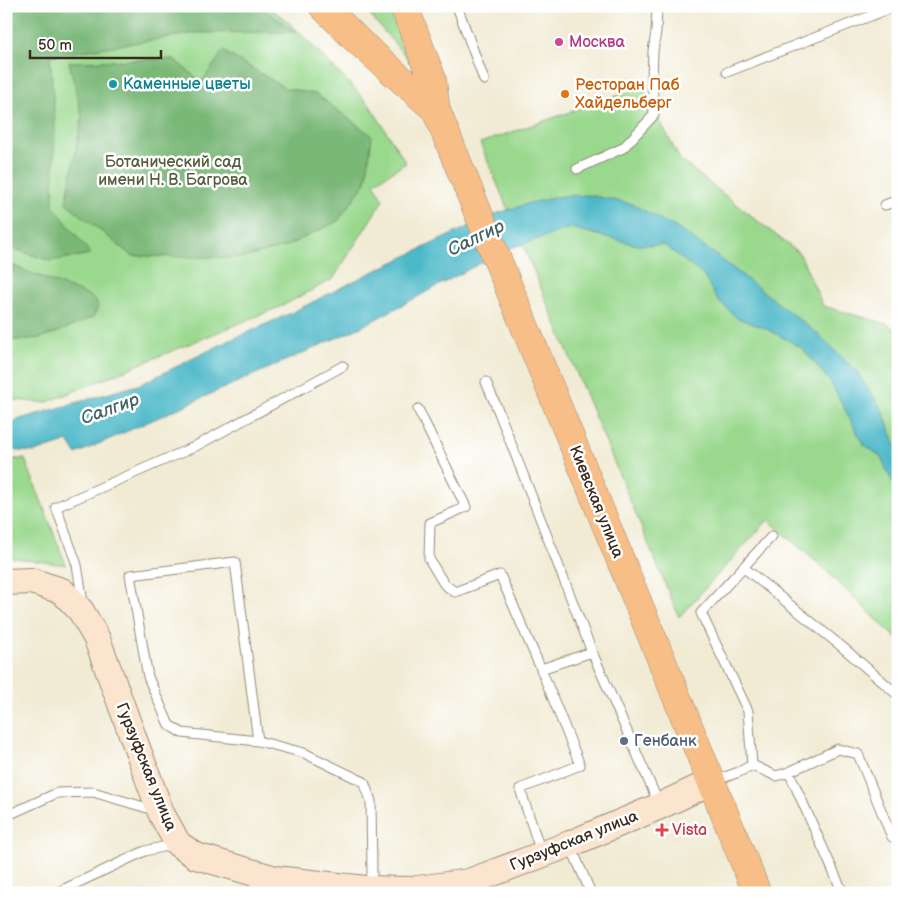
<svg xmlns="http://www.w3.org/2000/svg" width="904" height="899" viewBox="0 0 904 899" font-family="'Balsamiq Sans',sans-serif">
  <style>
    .green { fill: #99d88d; stroke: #6a8156 }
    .forest { fill: #7ab878; stroke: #5a714b }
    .water { fill: #4cb8c8; stroke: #447173 }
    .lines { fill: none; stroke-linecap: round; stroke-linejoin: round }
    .service-casing { stroke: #968a79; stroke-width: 11 }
    .secondary-casing { stroke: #968a79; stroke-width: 28 }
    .primary-casing { stroke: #968a79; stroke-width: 29 }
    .service { stroke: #fff; stroke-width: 9 }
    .secondary { stroke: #fce5cf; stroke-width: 26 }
    .primary { stroke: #f7be87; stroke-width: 28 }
    .hotel-dot { fill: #d1479c; stroke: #fff; stroke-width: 2 }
    .culture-dot { fill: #0f9aa8; stroke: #fff; stroke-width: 2 }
    .food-dot { fill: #e8710a; stroke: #fff; stroke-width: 2 }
    .service-dot { fill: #5c6f8a; stroke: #fff; stroke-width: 2 }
    .health-dot { fill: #e0444e; stroke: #fff; stroke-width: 2 }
    .labels { text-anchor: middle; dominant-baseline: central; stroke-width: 5; stroke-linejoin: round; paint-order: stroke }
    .hotel-label { font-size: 16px; fill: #b23c85; stroke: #fff; text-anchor: start }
    .culture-label { font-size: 16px; fill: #0d838f; stroke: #fff; text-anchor: start }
    .food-label { font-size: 16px; fill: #c56008; stroke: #fff; text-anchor: start }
    .park-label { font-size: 16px; fill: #575e3f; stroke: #fff }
    .street-label { font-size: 16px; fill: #3b2a1e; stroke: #fff }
    .service-label { font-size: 16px; fill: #4e5e75; stroke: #fff; text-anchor: start }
    .health-label { font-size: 16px; fill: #be3a42; stroke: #fff; text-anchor: start }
    .water-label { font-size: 18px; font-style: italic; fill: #426362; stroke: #fff }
  </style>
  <rect width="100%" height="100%" fill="#fff"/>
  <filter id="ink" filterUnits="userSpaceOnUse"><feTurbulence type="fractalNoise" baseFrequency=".02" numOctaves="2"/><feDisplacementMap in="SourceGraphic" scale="10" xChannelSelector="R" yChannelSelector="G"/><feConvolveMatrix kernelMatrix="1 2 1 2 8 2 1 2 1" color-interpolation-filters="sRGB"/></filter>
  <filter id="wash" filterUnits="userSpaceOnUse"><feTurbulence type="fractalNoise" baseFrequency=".0096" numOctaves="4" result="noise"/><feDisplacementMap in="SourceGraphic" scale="20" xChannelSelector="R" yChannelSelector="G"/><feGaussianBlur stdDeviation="1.12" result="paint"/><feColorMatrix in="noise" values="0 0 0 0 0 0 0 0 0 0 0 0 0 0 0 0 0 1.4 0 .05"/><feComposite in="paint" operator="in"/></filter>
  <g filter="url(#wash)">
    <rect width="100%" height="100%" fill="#f1ebd4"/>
    <!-- green -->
    <path class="green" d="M6,6H267L291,24L369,104L406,163L374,183L383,200L333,279L282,306L45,403L6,399Z
      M362,6H394L414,66Z
      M643,87L680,160L800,254L823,306L887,324L898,332V640L820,565L768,520L679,617L480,143Z
      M6,459H25L66,565L6,557Z"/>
    <!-- forest -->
    <path class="forest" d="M6,6H259L296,32L197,33L50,56L55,124L53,206L91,254L50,261L6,246Z
      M223,51L285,88L316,94L372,136L366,182L338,221L285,247L242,258L132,256L66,203L82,117L69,62L173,59L202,82Z
      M6,263L88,295L97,302L98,307L93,317L61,331L41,338L6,341Z"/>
    <!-- water -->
    <path class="water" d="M589,195L632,204L675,227L716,255L818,334L857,372L883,411L898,451V496L894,485L880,456L863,444L831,383L802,348L765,328L737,318L717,299L703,275L664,245H637L571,228L505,250L359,328L76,454L68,441L35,452L6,450V423L141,384L226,342L291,313L366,275L495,214L530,203L562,196Z"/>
  </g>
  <g filter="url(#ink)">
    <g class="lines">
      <!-- service casing -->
      <g class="service-casing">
        <path id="service" d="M457,6L484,80
          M727,72L896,6
          M577,169L623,148L654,115L652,79L653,51L656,32L657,6
          M885,205L898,200
          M486,382L500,415L592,652L659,804
          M418,409L466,507L430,523L429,559L444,584L455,592L500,575L541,669L580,765L520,789L541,852
          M743,567L841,646L898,695
          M83,603L77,565L56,507L194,447L343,366
          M541,669L592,652
          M258,741L235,562L130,575L148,677L169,725L182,733L258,741L304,753L364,782L371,801L372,874L367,886
          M752,765L748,711L701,613L772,536
          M789,772L843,893
          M714,781L739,772L752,765L776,776L789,772L838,749L858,754L892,837
          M6,816L57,793L93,792L154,810
          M571,847L591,893
          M56,893L145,851L176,844"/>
      </g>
      <!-- secondary casing -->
      <g class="secondary-casing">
        <path id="secondary" d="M6,582L31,581L62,591L81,611L97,639L161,813L178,844L196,856L275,879L366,889L410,890L469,882L570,844L660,806L711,782"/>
      </g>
      <!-- primary casing -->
      <g class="primary-casing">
        <path id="primary" d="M323,6L358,41L436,110
          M404,6L432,79L436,110L757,893"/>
      </g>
      <!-- service -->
      <use href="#service" class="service"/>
      <!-- secondary -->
      <use href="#secondary" class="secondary"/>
      <!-- primary -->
      <use href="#primary" class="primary"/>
    </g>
  </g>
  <!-- markers -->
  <circle class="hotel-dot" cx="559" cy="42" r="5"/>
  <circle class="culture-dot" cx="113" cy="84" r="5"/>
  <circle class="food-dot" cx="565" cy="94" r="5"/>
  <circle class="service-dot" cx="624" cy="741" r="5"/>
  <path class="health-dot" d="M659.5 822.5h5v5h5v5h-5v5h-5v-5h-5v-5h5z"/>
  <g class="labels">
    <!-- hotel labels -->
    <g class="hotel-label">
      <text x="569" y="42">Москва</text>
    </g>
    <!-- culture labels -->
    <g class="culture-label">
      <text x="123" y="84">Каменные цветы</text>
    </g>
    <!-- food labels -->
    <g class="food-label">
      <text x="575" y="85">Ресторан Паб<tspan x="575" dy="18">Хайдельберг</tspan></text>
    </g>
    <!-- park labels -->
    <g class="park-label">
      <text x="173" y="162">Ботанический сад<tspan x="173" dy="18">имени Н. В. Багрова</tspan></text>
    </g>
    <!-- street labels -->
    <g class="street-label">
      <text transform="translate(596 502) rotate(68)">Киевская улица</text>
      <text transform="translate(146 767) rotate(68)">Гурзуфская улица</text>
      <text transform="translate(574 841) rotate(-22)">Гурзуфская улица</text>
    </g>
    <!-- service labels -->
    <g class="service-label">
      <text x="634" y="741">Генбанк</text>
    </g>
    <!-- health labels -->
    <g class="health-label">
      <text x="672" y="830">Vista</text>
    </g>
    <!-- water labels -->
    <g class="water-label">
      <text transform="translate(476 238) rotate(-26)">Салгир</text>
      <text transform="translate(110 409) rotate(-20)">Салгир</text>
    </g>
  </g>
  <!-- margin -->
  <rect width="904" height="899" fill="none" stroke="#fff" stroke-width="25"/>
  <!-- scale -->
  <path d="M30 50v8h131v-8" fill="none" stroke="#3b2a1e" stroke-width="2.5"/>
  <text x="38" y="50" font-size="15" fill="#3b2a1e" stroke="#ffffff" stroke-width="4" paint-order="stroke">50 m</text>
</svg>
